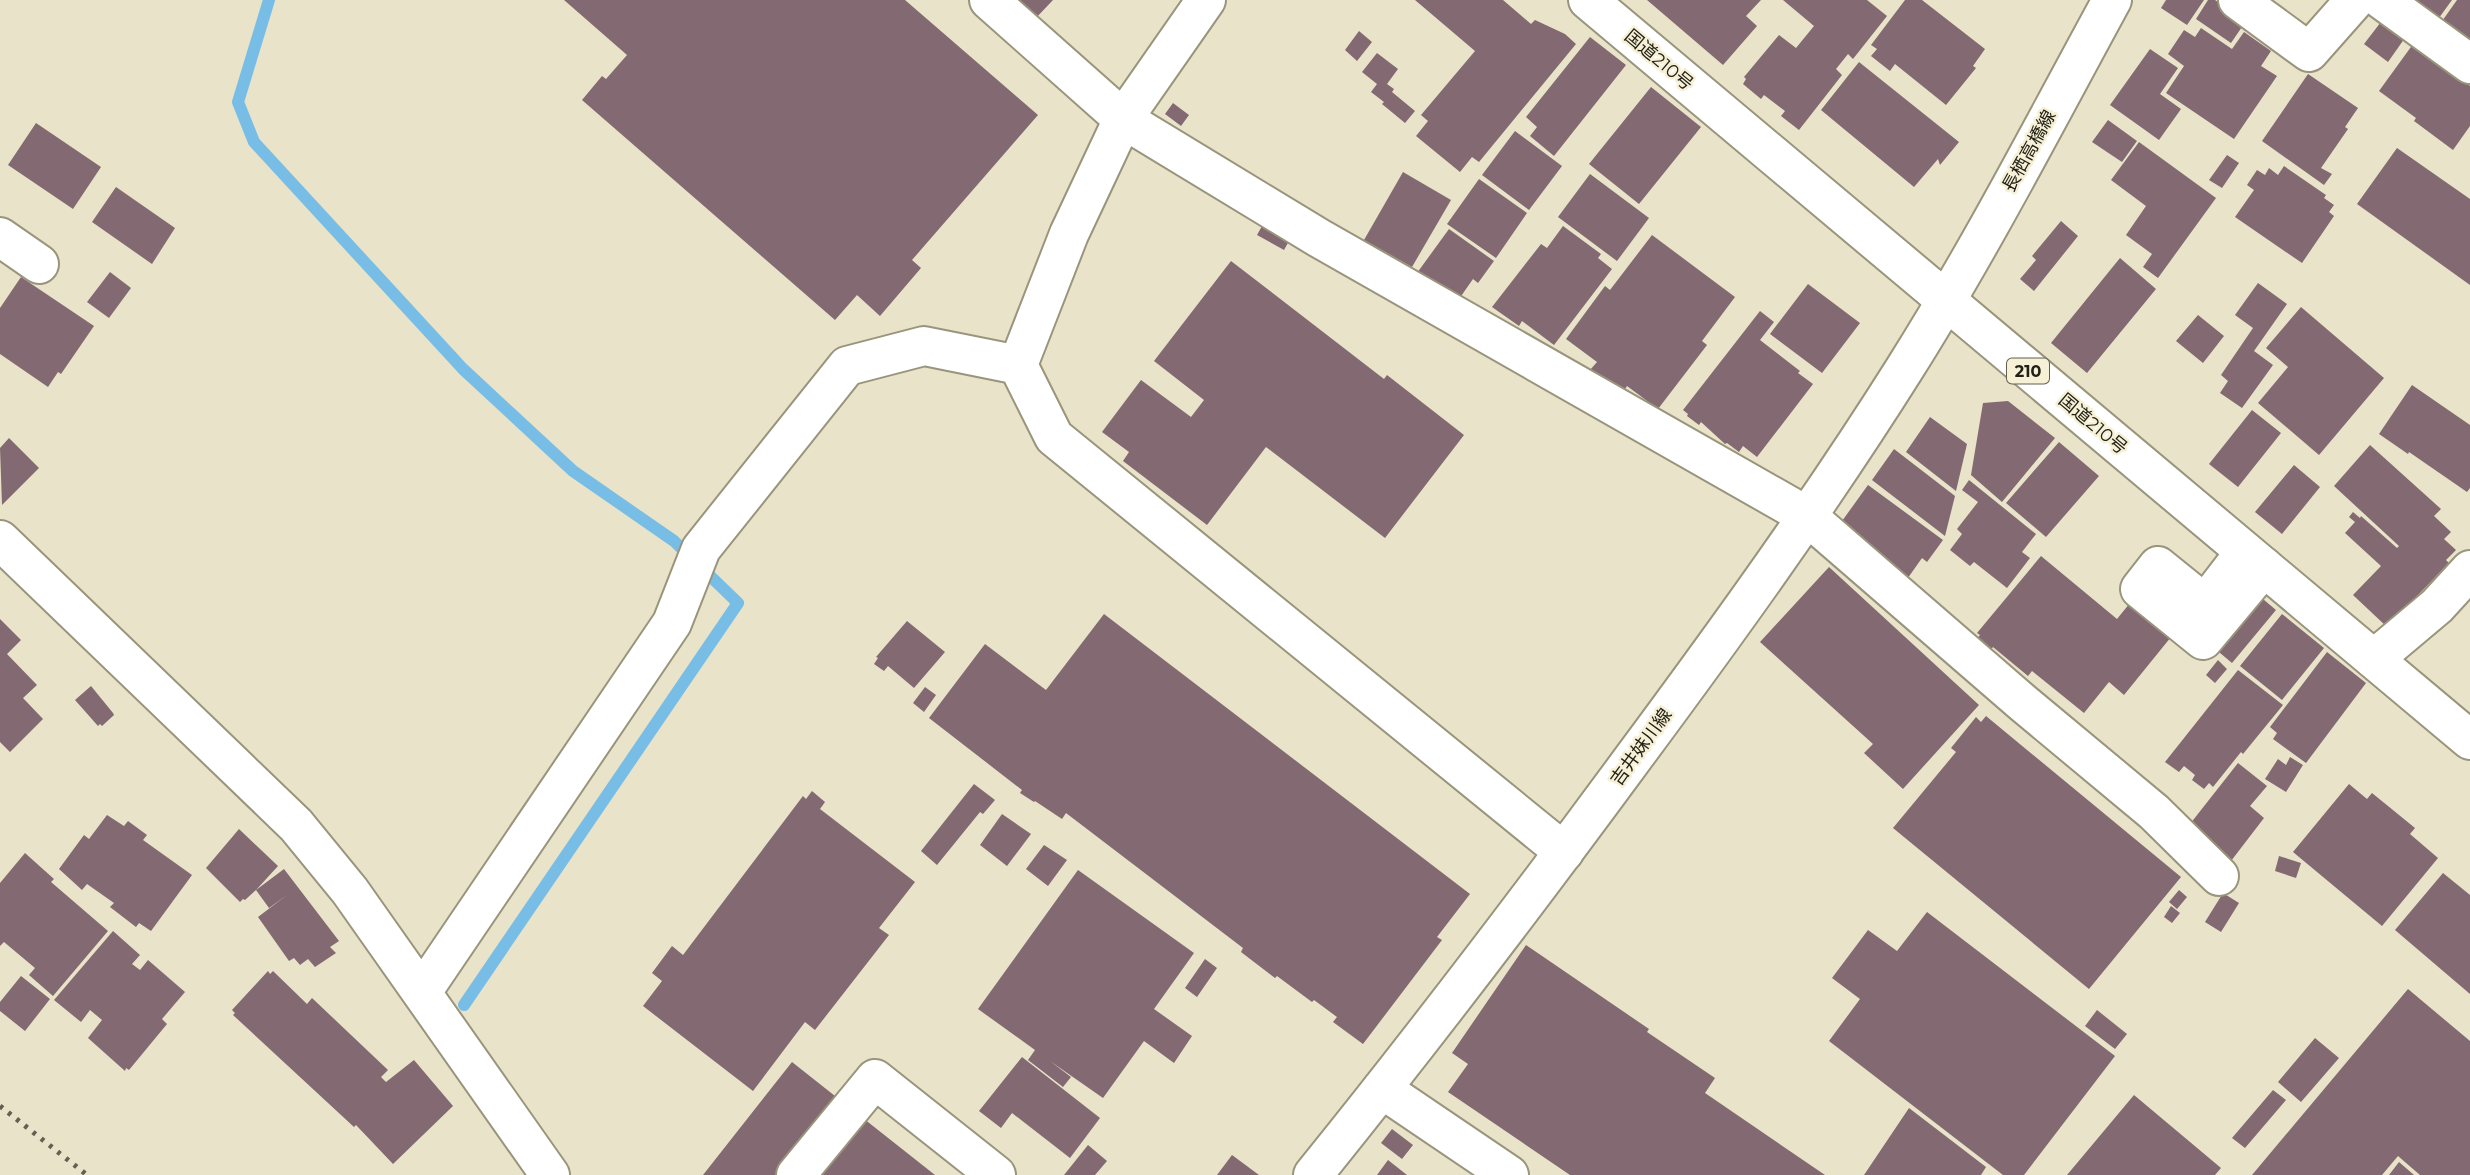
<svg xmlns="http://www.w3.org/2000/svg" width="2470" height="1175" viewBox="0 0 2470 1175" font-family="Montserrat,'Noto Sans JP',sans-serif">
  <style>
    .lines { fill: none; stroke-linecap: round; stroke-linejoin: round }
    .stream { stroke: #78bde5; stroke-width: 12 }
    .building { fill: #826972 }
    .minor-casing { stroke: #99947c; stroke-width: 42 }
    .major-casing { stroke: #99947c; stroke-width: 42 }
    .highway-casing { stroke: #99947c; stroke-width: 42 }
    .minor { stroke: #fff; stroke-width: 38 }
    .major { stroke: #fff; stroke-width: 38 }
    .highway { stroke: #fff; stroke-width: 38 }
    .rail { stroke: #636051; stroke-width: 5; stroke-dasharray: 3.5 7; stroke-linecap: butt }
    .labels { text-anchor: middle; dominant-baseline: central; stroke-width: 5; stroke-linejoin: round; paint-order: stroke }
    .shield { fill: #f5f0d6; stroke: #625f50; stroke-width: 2 }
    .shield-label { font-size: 16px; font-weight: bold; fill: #232117 }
    .street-label { font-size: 18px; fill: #232117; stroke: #f5f0d6 }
  </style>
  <rect width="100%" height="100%" fill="#e8e3c9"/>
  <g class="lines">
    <!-- stream -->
    <path class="stream" d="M269,0L238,102L254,142L463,369L573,471L674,541L738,603L464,1005"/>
  </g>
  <!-- building -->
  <path class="building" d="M564,0H905L1038,115L912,260L921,268L880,316L857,295L835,320L582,100L602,76L606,79L627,55Z
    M1014,0H1053L1035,19Z
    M1415,0H1503L1531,24L1535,20L1565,34L1576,44L1479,162L1472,157L1460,172L1416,136L1428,121L1421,115L1475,51Z
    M1647,0H1761L1746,16L1757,26L1723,65Z
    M1783,0H1867L1887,16L1853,59L1848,54L1836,69L1842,75L1799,130L1781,116L1785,111L1764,95L1761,99L1743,84L1746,79L1744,77L1779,35L1796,48L1814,26Z
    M1905,0H1922L1985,49L1973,66L1976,68L1946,105L1895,64L1890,71L1871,56L1877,49L1871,45Z
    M2166,0H2204L2187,25L2161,8Z
    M2208,0H2215L2246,21L2231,43L2196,19Z
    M2406,0H2452L2436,22Z
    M2457,0H2470V47L2440,24Z
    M2384,18L2407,35L2388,62L2364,44Z
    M2201,28L2232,49L2244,32L2271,51L2261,66L2277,76L2234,139L2166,93L2184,66L2168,54L2184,30L2195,37Z
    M1359,31L1372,42L1357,61L1345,50Z
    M1590,37L1626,65L1554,156L1530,136L1537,127L1526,117Z
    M2416,40L2470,86V126L2453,150L2414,121L2416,118L2379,91Z
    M2150,49L2178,68L2160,94L2181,109L2159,140L2110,105Z
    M1377,53L1398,69L1387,84L1394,89L1392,92L1415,111L1405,123L1382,104L1384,102L1371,92L1377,84L1362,72Z
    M1859,62L1959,142L1940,165L1938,159L1914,187L1821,110Z
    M2308,74L2358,108L2345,127L2348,129L2321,168L2332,174L2324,185L2262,141Z
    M1651,87L1701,127L1639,204L1589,164Z
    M1173,103L1189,115L1181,126L1165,114Z
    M2108,120L2137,141L2122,162L2092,142Z
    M36,123L101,167L73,209L8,165Z
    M1515,131L1562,166L1529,210L1482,175Z
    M2139,142L2216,198L2158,278L2143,267L2152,254L2126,235L2146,206L2111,180Z
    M2397,148L2470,199V285L2357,204Z
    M2227,155L2239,163L2222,188L2209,180Z
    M2284,166L2326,195L2324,198L2334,205L2329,212L2334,216L2302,263L2235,217L2254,190L2247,185L2257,170L2265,175L2269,168L2278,175Z
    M1403,172L1451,200L1412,267L1364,240Z
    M1590,174L1649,218L1617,261L1558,217Z
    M1479,179L1527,213L1496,258L1447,224Z
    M116,187L175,228L152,264L92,222Z
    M2061,221L2078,236L2034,291L2020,279L2036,260L2032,256Z
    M1262,226L1289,241L1284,250L1257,235Z
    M1563,226L1601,254L1598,258L1612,269L1554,345L1522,321L1519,326L1492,307L1541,244L1547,248Z
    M1449,229L1494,261L1478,283L1473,279L1459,299L1417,273Z
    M1652,235L1735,297L1702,341L1707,345L1658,409L1627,386L1622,394L1590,370L1597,362L1566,339L1605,286L1610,290Z
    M2120,258L2156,289L2087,373L2051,343Z
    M1231,261L1384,379L1387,375L1464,435L1385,538L1266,447L1207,525L1123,461L1129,452L1102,432L1141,380L1191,417L1204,400L1154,361Z
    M110,272L131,288L109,318L87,302Z
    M21,277L94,326L61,374L58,372L48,387L0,354V308Z
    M2258,283L2287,304L2254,351L2273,365L2242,408L2220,393L2228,381L2221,375L2253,328L2235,315Z
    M1808,284L1860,323L1822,373L1770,334Z
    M2301,307L2384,378L2319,455L2258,403L2288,367L2266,348Z
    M1760,311L1774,322L1760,340L1800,371L1798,373L1813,384L1757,457L1743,446L1739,452L1727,443L1725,444L1701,422L1699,425L1687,416L1688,414L1683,410Z
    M2198,315L2224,336L2203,363L2176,341Z
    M2412,385L2470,425V488L2467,492L2409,452L2408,454L2379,434Z
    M2008,401L2055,438L2002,502L1971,475L1983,403Z
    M2252,410L2281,433L2238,487L2209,464Z
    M1930,417L1967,444L1956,491L1906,452Z
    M9,438L39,468L2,505L0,448Z
    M2059,442L2099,476L2046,537L2006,503Z
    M2370,445L2441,509L2434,516L2451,532L2444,539L2456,550L2446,560L2449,563L2387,627L2353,595L2381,566L2345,533L2355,522L2349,517L2353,512L2360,518L2361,516L2397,548L2399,546L2334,486Z
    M1894,449L1955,496L1945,536L1872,480Z
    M2294,465L2320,487L2282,534L2255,512Z
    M1969,480L2036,534L2022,552L2030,558L2007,588L1974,562L1970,566L1950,550L1962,534L1957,529L1978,502L1962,490Z
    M1868,485L1943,540L1927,562L1922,558L1905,582L1837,528Z
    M2041,556L2117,619L2130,603L2171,637L2124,695L2109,682L2084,713L2032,671L2028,676L1993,647L1987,655L1973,644L1980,635L1977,633Z
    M1829,567L1979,705L1903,789L1864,753L1873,744L1760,642Z
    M2251,589L2276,610L2232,663L2207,642Z
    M1104,614L1470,894L1437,937L1442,940L1363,1044L1333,1022L1337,1017L1314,1000L1312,1002L1277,976L1275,978L1241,952L1243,948L1066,813L1062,819L1035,801L1034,802L1020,793L1022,790L929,718L985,644L1046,690Z
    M2282,614L2324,648L2282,700L2240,666Z
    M0,619L21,640L7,654L37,685L23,698L43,719L10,752L0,742Z
    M907,621L945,652L914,688L888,666L884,671L874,664L878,658L876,657Z
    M2327,652L2366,683L2306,763L2273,739L2277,733L2270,727Z
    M2218,660L2227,669L2215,683L2206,675Z
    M2238,670L2283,705L2243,754L2241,752L2213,787L2209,783L2204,789L2192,780L2195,775L2184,766L2179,772L2165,762Z
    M91,686L113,713L114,715L102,726L100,724L98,726L75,700Z
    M925,687L936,695L924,712L913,703Z
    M1986,716L2181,877L2089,989L1893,828L1956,752L1951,748L1976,717L1981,722Z
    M2290,757L2303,765L2286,792L2265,779L2278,759L2286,765Z
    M2238,763L2267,786L2250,806L2264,818L2231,861L2211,846L2214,843L2190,824Z
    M974,784L995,800L983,814L980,812L937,865L921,851Z
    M2349,784L2367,799L2372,793L2415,828L2410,834L2438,858L2382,926L2293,852Z
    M812,791L825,802L820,809L915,882L879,928L889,935L815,1030L805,1022L753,1091L643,1006L662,981L652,973L672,946L683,955L803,796L806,799Z
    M1002,814L1031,834L1007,866L980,845Z
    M107,815L124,826L128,821L147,835L143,840L192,875L151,931L139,923L136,927L110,907L114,903L87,884L82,890L59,869L84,835L89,839Z
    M239,829L278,866L256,890L284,869L339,941L330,947L336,953L315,967L308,959L300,965L294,958L289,961L258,917L287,895L269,908L256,890L245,900L243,899L240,902L206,868Z
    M1044,845L1067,860L1048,886L1026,869Z
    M25,853L54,879L51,882L108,931L53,996L29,975L35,968L4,942L0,946V883Z
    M2279,856L2301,863L2296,878L2275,871Z
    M1078,870L1194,953L1154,1009L1192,1036L1174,1063L1144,1041L1103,1098L1050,1061L1071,1077L1063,1087L1028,1060L1035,1050L978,1009Z
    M2443,873L2470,895V994L2395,930Z
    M2179,890L2187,897L2177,909L2169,902Z
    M2223,893L2239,903L2221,932L2205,922Z
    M2171,906L2180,913L2172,923L2164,917Z
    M1927,912L2115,1056L2024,1175H2003L1829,1041L1860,999L1832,978L1868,930L1897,951Z
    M113,931L140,955L132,964L140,970L148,960L185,992L162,1019L167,1024L129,1070L126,1068L125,1071L88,1038L102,1020L90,1010L81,1022L54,1000Z
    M1526,945L1649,1029L1647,1032L1715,1078L1705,1093L1825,1175H1570L1448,1092L1468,1064L1452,1053Z
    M1205,959L1217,968L1197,997L1185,988Z
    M268,971L270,974L273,971L307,1004L312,998L388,1070L381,1077L386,1082L414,1060L453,1106L393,1164L356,1125L354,1127L233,1015L235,1013L232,1010Z
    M21,976L50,999L25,1031L0,1011V1002Z
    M2408,989L2470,1041V1175H2420L2398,1156L2382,1175H2252Z
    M2097,1010L2127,1034L2115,1049L2085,1026Z
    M2315,1038L2339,1058L2301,1102L2278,1082Z
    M1022,1057L1100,1118L1070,1158L1012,1113L1001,1128L979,1111Z
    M792,1062L935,1175H703Z
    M2273,1090L2286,1100L2245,1148L2232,1138Z
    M2134,1095L2221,1168L2215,1175H2067Z
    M1909,1108L1986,1167L1981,1175H1864Z
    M1392,1129L1413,1145L1402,1159L1381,1143Z
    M1088,1145L1107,1161L1095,1175H1064Z
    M1232,1155L1259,1175H1217Z
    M1388,1160L1407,1175H1377Z
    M2399,1162L2414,1175H2389Z"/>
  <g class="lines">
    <!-- minor casing -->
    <g class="minor-casing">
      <path id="minor" d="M989,0L1123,119L1319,238L1807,516L2023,703L2154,812L2219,876
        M1206,0L1123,119L1069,234L1018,365L1054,437L1564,852
        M2238,0L2309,52L2355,0
        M2382,0L2470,64
        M0,237L39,264
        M0,540L296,825L350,891L550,1175
        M2245,552L2205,604L2158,566L2140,589L2203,640L2264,567
        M2374,659L2437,606L2470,570
        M422,992L672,623L701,549L847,366L924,346L1018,365
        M1382,1089L1509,1175
        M796,1175L875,1079L996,1175"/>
    </g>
    <!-- major casing -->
    <g class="major-casing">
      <path id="major" d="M1313,1175C1422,1040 1528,901 1631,761C1726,633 1820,503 1905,368C1980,249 2045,123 2112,0"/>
    </g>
    <!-- highway casing -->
    <g class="highway-casing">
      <path id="highway" d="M1588,0L2470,740"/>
    </g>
    <!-- minor -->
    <use href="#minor" class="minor"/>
    <!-- major -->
    <use href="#major" class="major"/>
    <!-- highway -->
    <use href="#highway" class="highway"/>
    <!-- rail -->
    <path class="rail" d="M0,1106L87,1175"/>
  </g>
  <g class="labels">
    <!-- shield labels -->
    <rect class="shield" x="2007" y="358.5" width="42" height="25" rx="5"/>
    <g class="shield-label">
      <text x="2028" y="371">210</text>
    </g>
    <!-- street labels -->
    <g class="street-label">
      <text transform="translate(1659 60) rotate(40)">国道210号</text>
      <text transform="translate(2029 151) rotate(-61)">長栖高橋線</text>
      <text transform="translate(2093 424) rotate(40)">国道210号</text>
      <text transform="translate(1641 747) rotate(-54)">吉井妹川線</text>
    </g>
  </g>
</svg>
